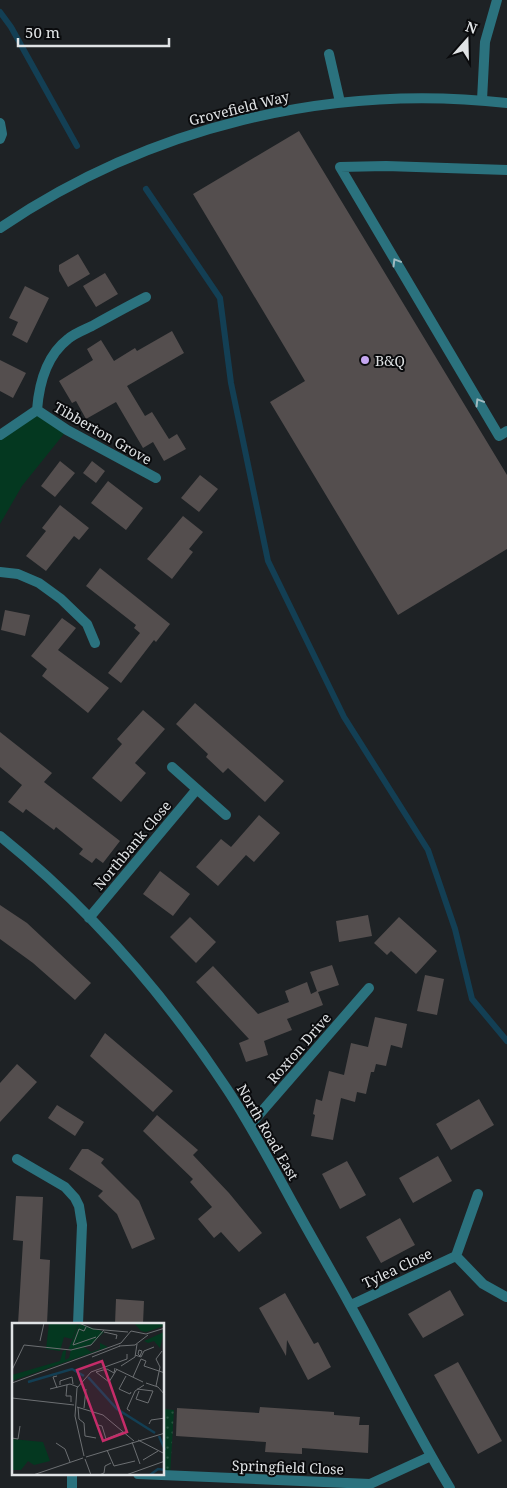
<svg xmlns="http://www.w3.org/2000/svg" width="507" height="1488" viewBox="0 0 507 1488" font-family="'Noto Serif',serif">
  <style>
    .grass { fill: url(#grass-dots) }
    .park { fill: #043820 }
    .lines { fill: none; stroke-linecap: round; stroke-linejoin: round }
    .stream { stroke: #133f54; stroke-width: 6 }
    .building { fill: #544e4e }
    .service { stroke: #2b727e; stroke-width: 10 }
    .minor { stroke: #2b727e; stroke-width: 10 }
    .tertiary { stroke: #2b727e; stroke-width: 10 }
    .oneway { stroke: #a1bbc1 }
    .poi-dot { fill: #c5a7f1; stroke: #0a0b0d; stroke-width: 2 }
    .labels { text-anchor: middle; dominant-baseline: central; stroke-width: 4; stroke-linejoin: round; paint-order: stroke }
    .street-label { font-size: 14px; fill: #e0e3e5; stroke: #0a0b0d }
    .poi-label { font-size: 14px; fill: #e0e3e5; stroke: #0a0b0d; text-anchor: start }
    .inset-river { fill: none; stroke: #133f54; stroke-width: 2.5 }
    .inset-road { fill: none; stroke: #6c6f72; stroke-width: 1 }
    .view { fill: #c52c69; fill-opacity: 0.15; stroke: #c52c69; stroke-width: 2.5 }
    .inset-edge { fill: none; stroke: #e0e3e5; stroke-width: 2.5 }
  </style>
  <defs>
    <pattern id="grass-dots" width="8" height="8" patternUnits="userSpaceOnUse" patternTransform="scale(1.25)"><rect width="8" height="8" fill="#043820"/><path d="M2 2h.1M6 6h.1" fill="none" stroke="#285540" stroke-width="1.8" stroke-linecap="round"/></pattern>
  </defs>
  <rect width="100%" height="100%" fill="#1e2225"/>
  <!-- grass -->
  <path class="grass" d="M164,1409L174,1410L170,1476L164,1474Z"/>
  <!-- park -->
  <path class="park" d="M37,410L67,430L22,486L0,524V435Z"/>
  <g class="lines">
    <!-- stream -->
    <path class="stream" d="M0,12L11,27L77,146
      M146,189L220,298L231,383L268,561L344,717L428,850L455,929L472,999L507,1041"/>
  </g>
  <!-- building -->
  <path class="building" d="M299,131L507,475V549L398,615L270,402L305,381L193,194Z
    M78,254L90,274L68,287L59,271V265Z
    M105,273L118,294L96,307L83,286Z
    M25,286L49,298L27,343L12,335L18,322L9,318Z
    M172,331L184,353L127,386L145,416L152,412L169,439L177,434L186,449L164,461L153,442L143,448L116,402L86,419L76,401L72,403L59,381L93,360L87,349L101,340L114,361L135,348L137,351Z
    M0,360L26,373L13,398L0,391Z
    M60,461L75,473L55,497L41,486Z
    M92,461L105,471L96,483L83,473Z
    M200,475L218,489L199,512L181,498Z
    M108,481L143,508L126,530L91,503Z
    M60,505L89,528L79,540L74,536L46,571L26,556L46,531L42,528Z
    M183,516L203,532L189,549L193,552L172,579L147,559Z
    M100,568L170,624L156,642L154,640L121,683L108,673L140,633L134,628L136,625L86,586Z
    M5,610L30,615L25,636L1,630Z
    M62,618L76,628L58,650L109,688L88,713L42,676L47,669L31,656Z
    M195,703L284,781L265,802L228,768L223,773L206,757L208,754L176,724Z
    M143,710L165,729L135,763L146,773L121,802L92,778L122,744L117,739Z
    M0,732L52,773L44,782L120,841L103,863L96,858L92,863L79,854L83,849L56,827L54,830L26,809L23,813L8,802L22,785L0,767Z
    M259,815L280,833L254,862L246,855L218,886L196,867L221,839L231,847Z
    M160,871L190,894L173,916L143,894Z
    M0,905L27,923L91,983L75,1000L33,963L0,939Z
    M368,915L372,936L339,942L336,921Z
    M190,917L216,942L196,963L170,937Z
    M399,917L437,951L416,974L391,951L387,955L374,943Z
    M332,965L339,985L318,992L323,1005L287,1019L292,1030L264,1041L268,1055L246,1062L239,1043L249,1039L196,982L213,966L258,1014L289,1002L285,991L307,982L311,994L317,991L310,972Z
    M425,975L444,979L437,1015L417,1011Z
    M375,1017L407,1024L402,1048L391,1045L386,1066L376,1064L374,1072H371L366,1094L357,1092L355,1102L341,1098L333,1140L311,1136L315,1115L313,1114L316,1099L322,1101L329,1071L344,1075L351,1043L368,1047Z
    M105,1033L173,1091L153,1112L90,1056Z
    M17,1064L37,1082L0,1122V1083Z
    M479,1099L494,1125L451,1150L436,1124Z
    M57,1105L84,1122L75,1136L48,1118Z
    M157,1115L198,1150L193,1155L229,1193L262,1233L239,1252L221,1232L214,1238L198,1219L212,1207L190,1182L193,1179L143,1131Z
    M82,1149H88L104,1159L101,1163L139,1201L155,1239L132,1249L117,1214L98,1196L103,1191L69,1169Z
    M438,1156L452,1181L413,1203L399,1178Z
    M347,1161L366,1195L340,1209L322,1174Z
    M16,1196L43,1197L40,1259L50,1260L47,1324H18L23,1241L13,1240Z
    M400,1218L415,1245L381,1263L366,1237Z
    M450,1290L464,1315L423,1338L408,1314Z
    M285,1293L314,1344L318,1342L331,1367L308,1380L287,1340L286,1356L259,1308Z
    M116,1299L144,1301L143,1324H115Z
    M458,1362L502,1441L478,1454L434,1375Z
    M260,1407L334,1412V1415L360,1417L359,1425H369L368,1453L302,1448V1454L265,1452L266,1442L176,1436L177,1408L259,1413Z"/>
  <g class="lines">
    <!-- service -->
    <path class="service" d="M329,54L340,102
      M482,100L485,42L497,0
      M0,123L2,134L0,139
      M507,170L386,166L340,167L499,436L507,431
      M72,1488V1474"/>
    <!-- minor -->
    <path class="minor" d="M37,410C39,384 46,356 68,339C75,333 84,330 92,326C110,316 128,306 146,297
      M37,410L67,430L156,478
      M0,435L37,410
      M0,572L18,574L39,583L61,599L87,624L95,643
      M172,767L226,815
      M0,836C88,907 165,995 227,1089C252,1127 273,1167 295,1207C313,1240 332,1272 350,1305C384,1366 414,1429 450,1488
      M89,918L197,789
      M250,1125L369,988
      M17,1159L65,1187L75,1198L79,1206L82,1225L78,1324
      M456,1256L483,1284L506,1297
      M351,1305L456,1256L478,1194
      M138,1474L370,1484L431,1456"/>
    <!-- tertiary -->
    <path class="tertiary" d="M0,228C149,127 328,83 507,103"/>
  </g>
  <!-- one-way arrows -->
  <defs><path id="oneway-chevron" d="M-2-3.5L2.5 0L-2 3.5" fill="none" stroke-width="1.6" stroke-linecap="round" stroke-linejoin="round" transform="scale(1.25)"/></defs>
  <g class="oneway">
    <use href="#oneway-chevron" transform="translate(396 262) rotate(-121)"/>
    <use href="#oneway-chevron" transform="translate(479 402) rotate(-121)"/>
  </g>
  <!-- markers -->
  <circle class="poi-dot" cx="365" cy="360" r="5"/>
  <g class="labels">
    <!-- street labels -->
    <g class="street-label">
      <text transform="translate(239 108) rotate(-14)">Grovefield Way</text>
      <text transform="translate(103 433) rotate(30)">Tibberton Grove</text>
      <text transform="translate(132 845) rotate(-50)">Northbank Close</text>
      <text transform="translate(299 1048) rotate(-49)">Roxton Drive</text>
      <text transform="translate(268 1132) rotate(60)">North Road East</text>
      <text transform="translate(397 1268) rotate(-25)">Tylea Close</text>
      <text transform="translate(288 1467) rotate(2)">Springfield Close</text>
    </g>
    <!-- poi labels -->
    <g class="poi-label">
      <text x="375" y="360">B&amp;Q</text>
    </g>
  </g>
  <!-- overview -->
  <g transform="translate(12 1323)">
    <rect width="152" height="152" fill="#1e2225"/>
    <path d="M37,0L66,1L60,16L52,14L48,28L34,26ZM0,116L31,119L38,138L22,142L16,138L9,147H0Z" fill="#043820"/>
    <path d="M152,9L148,25L142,18L136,20L132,18ZM88,20L96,24L0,58V52L48,38L51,28L54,27L53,37L57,35L59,27L72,24L79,29L88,26Z" fill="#043820"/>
    <path d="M67,0L92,9L79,22L56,27ZM122,0H152V3L134,9L129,8Z" fill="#043820"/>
    <path class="inset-river" d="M76,54L105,86L143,110M16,59L60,46L72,53M147,113L153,127M138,152L146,146L153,147"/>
    <path class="inset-road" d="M67,0L81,6L116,9M74,4L72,8L67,6L61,22L84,14M92,9L105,12L104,16M28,18L32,0M107,23L123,22L136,12M127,27L130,28L128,33L126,31ZM123,32L129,34L132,28L142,24M80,34L108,23M109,43L123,34L125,21M103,45L102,50L95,46L84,49L97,59L105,46M104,46L131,59M0,47L12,22L59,27L79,22L92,7M114,53L107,66L118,71L119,69M121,54L129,36L134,38L132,43L153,50M0,60L109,20L119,8L134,11L153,5M134,60L146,64L153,72M48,62V58L60,54L61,61M55,62L54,73H59V79M144,63L148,44L144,36L150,28M45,65L41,54L45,53M38,66L58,61L66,64M125,66L141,68L136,80L124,76L127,68M0,75L62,82M65,84L91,92L122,118M66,84L67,96L72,100L73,113L84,115M72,85L74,66M118,88L115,86L123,68L132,62M137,101L139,97L153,95M86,102L90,103L94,116L111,109M0,115L6,116L8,103M126,117L153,131M120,119L128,141M44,120L53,126L58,139M95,127L102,143L123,138M72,133L63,93L65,65L79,49L115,36V31M74,134L153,110M73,136L79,152M131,137L146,128M21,152L71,135M87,152L92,150L93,143L99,140M114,152L153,138"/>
    <path class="view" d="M90,38L115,109L91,118L65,47Z"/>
    <rect width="152" height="152" class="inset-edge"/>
  </g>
  <!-- north arrow -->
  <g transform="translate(467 40) rotate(20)" stroke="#0a0b0d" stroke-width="4" paint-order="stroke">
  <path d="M0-4L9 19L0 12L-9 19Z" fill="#e0e3e5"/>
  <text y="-8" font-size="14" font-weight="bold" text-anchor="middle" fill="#e0e3e5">N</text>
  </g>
  <!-- scale -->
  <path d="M18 38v8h151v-8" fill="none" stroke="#e0e3e5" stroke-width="2.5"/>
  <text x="25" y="38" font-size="15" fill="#e0e3e5" stroke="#0a0b0d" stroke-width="4" paint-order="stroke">50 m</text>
</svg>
